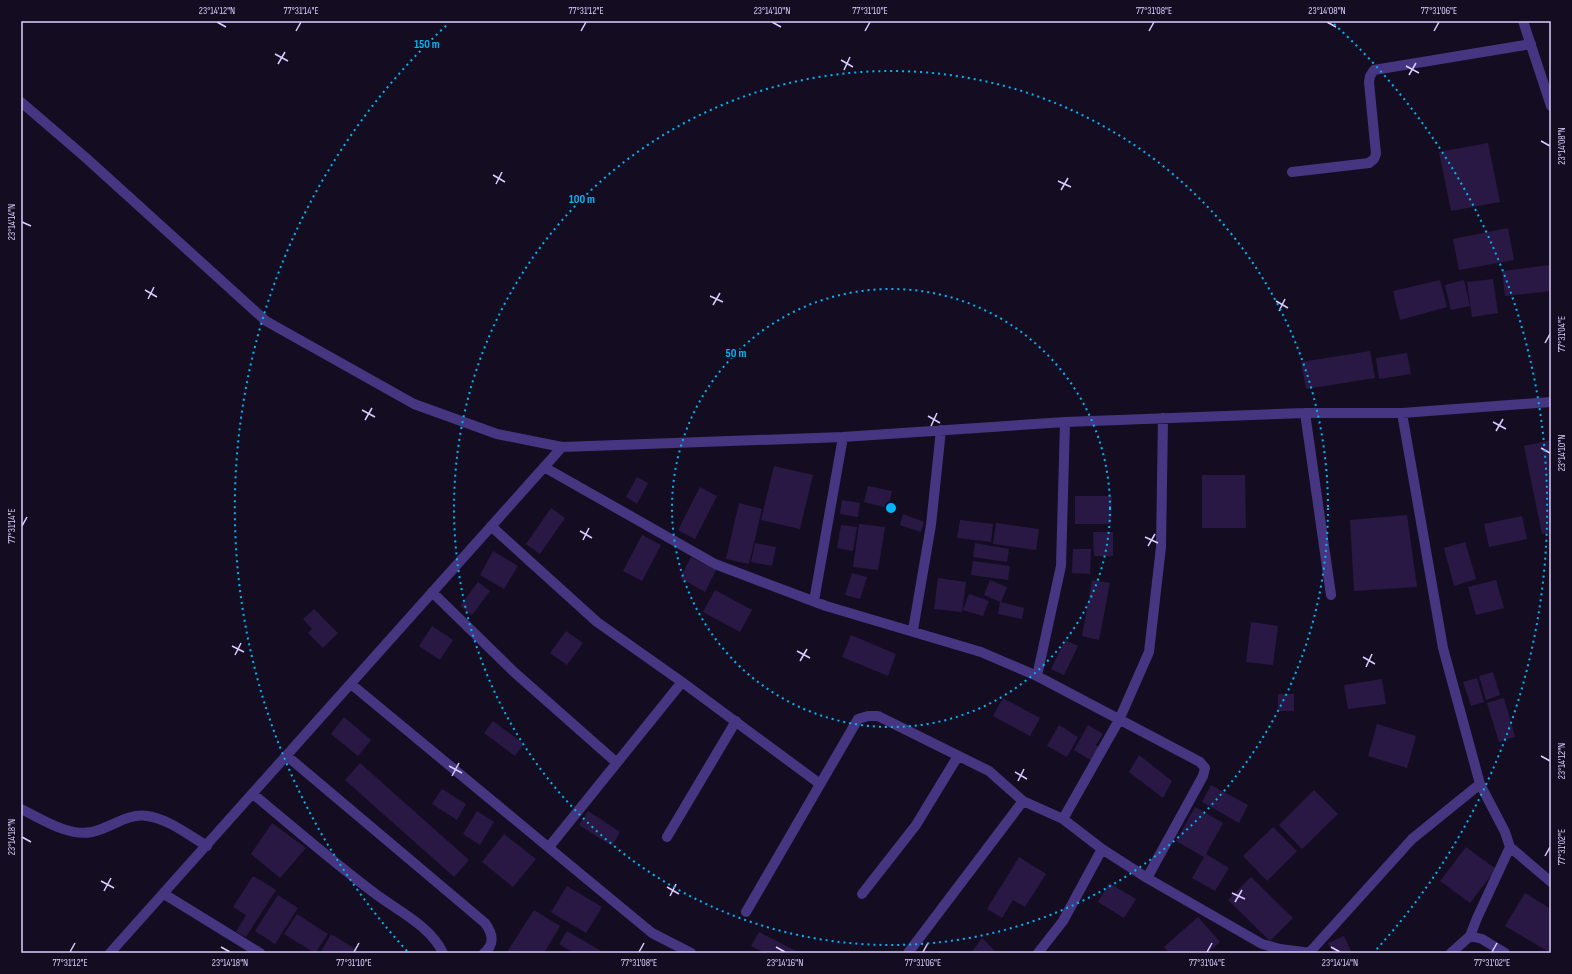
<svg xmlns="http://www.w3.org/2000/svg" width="1572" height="974" viewBox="0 0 1572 974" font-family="'Sofia Sans Condensed',sans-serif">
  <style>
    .building { fill: #281843 }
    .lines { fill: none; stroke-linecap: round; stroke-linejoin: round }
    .service { stroke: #463682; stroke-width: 10 }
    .minor { stroke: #463682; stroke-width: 10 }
    .tertiary { stroke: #463682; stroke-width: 10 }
    .ticks { fill: none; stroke: #dccdff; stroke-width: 1.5 }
    .ring { fill: none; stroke: #00b5f8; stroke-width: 2; stroke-dasharray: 2 4 }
    .centre { fill: #00b5f8; stroke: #140d22; stroke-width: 2 }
    .ring-label { font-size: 12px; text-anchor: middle; font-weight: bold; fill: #00b5f8; stroke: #140d22; stroke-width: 3.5; stroke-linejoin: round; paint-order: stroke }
    .neatline { fill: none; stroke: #dccdff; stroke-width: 1.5 }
    .ticks-label { font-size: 10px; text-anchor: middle; fill: #dccdff }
  </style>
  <rect width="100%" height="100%" fill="#140d22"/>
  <!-- building -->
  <path class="building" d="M1488,143L1500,202L1451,211L1439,152Z
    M1508,228L1514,260L1459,270L1453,239Z
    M1549,265L1551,291L1505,296L1502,271Z
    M1493,279L1498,313L1472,317L1467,282Z
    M1440,280L1447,307L1400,320L1393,291Z
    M1464,280L1470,306L1451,310L1445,285Z
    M1370,351L1375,378L1306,389L1301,362Z
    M1407,353L1411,374L1379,379L1376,358Z
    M1551,440V533L1542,534L1524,446Z
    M774,466L813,475L800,529L761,520Z
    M1202,475H1245L1246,528H1202Z
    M637,477L648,483L637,504L626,497Z
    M868,486L892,491L888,508L864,502Z
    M700,487L717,496L695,539L678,530Z
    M1075,496H1112L1111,524H1075Z
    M842,500L860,503L858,517L840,514Z
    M739,503L762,509L749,564L726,559Z
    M551,508L565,518L540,554L526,544Z
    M903,514L924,522L921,532L900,525Z
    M1407,515L1417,587L1354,591L1350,520Z
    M1522,516L1527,539L1489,547L1484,524Z
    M960,520L993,524L991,542L957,538Z
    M996,523L1039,529L1036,550L993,544Z
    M859,524L885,527L878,570L853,567Z
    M841,525L857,527L853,551L837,548Z
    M1093,532H1113V556H1094Z
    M642,535L661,545L642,581L623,571Z
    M1465,542L1476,579L1454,586L1444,548Z
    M755,543L776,547L772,566L751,562Z
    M975,543L1009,549L1007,562L973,557Z
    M1073,549H1091L1090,574L1072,573Z
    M493,551L518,566L504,589L480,575Z
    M691,557L716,570L705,592L680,578Z
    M973,561L1010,566L1008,580L971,575Z
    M852,573L867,577L860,599L845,595Z
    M938,578L966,582L962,612L934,609Z
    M990,580L1007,587L1001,602L1024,608L1022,619L998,614L1000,602L984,595Z
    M1092,580L1110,583L1099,640L1082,636Z
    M1496,580L1504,608L1476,615L1468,587Z
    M478,582L490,591L472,615L460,606Z
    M715,590L752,610L740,632L703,612Z
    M969,594L989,601L983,616L963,610Z
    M314,609L338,633L323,648L308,633L312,629L303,619Z
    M1251,622L1278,626L1273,665L1246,662Z
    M432,626L453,640L440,660L419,646Z
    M566,631L583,643L567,665L550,653Z
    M851,635L896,654L888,676L842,657Z
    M1065,640L1078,646L1064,675L1051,669Z
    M1493,672L1500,695L1486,700L1479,676Z
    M1477,678L1484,702L1471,706L1463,682Z
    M1382,679L1386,704L1348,709L1344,685Z
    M1278,694H1294V711H1278Z
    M1003,698L1040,718L1030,736L993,716Z
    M1504,698L1515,737L1499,742L1487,703Z
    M344,717L371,740L358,756L331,734Z
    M493,721L524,744L515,756L484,733Z
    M1377,724L1416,736L1407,768L1368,756Z
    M1059,725L1078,737L1067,757L1047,746Z
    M1088,725L1103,734L1096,745L1100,748L1092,761L1074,750Z
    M1139,755L1172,781L1163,798L1129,772Z
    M360,763L469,860L454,877L345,780Z
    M1211,785L1248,805L1239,823L1202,802Z
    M442,789L466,804L457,820L432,804Z
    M1314,790L1338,814L1302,849L1279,825Z
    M1195,807L1223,823L1206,854L1229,868L1215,891L1192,878L1204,857L1176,841Z
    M477,811L494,822L480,845L463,834Z
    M588,811L620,832L612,846L579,825Z
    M272,823L306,848L280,878L251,854Z
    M1273,827L1297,851L1267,881L1243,856Z
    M504,834L536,859L513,887L482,862Z
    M1466,847L1496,869L1470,903L1440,881Z
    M1019,857L1046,874L1025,907L1013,900L1002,918L987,909Z
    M253,876L276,890L246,937L236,932L246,915L233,907Z
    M1251,877L1293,918L1270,941L1228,900Z
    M1109,883L1136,899L1124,918L1098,902Z
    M567,886L602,907L586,933L551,912Z
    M1525,893L1551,909V953L1505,926Z
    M278,895L298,908L275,944L255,931Z
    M534,910L560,926L544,953L507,952Z
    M297,914L328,934L315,953L284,934Z
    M1198,917L1220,942L1207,953H1169L1164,947Z
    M567,931L601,951L600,953H574L559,944Z
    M759,932L800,953H765L751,946Z
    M331,934L357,950L356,953H320Z
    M1344,936L1352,953H1333L1328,943Z
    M982,938L997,953H971Z"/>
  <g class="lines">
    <!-- service -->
    <path class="service" d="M21,809C42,819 68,837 92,832C111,828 127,813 147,816C169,819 188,835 207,846"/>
    <!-- minor -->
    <path class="minor" d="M21,102L85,157L266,321L414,404L497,434L562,447L843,437L1065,422L1305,413H1402L1551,402
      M1292,172L1369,163L1374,159L1376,154L1369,82L1370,76L1374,70L1531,44
      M1305,413L1331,595
      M1402,413L1443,648L1480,784L1505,832L1510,847L1551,882
      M544,467L715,564L826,606L981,652L1037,676L1200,762L1205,768L1203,776L1147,878
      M491,526L597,622L682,682L820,784
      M432,592L514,672L617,763
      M814,601L843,437
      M913,630L931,525L941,430
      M1037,676L1061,566L1065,422
      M351,684L652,933L691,953
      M287,756L485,923C493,934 495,944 484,953
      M253,794C293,827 332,861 373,892C396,910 430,925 443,953
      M1063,819L1119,720L1149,652L1161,547L1163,418
      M667,837L736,721
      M549,847L682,682
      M164,894L260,953
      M862,894L916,825L958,756
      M746,912L858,719L868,716H878L989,771L1023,801L1063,819L1102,849L1147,878L1262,944L1280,949L1311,953
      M1310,952L1412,839L1480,784
      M110,953L562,447
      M908,953L1023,801
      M1038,953L1063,921L1102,849
      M1451,953L1470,936
      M1505,953L1482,939L1470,936L1477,918L1510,847"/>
    <!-- tertiary -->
    <path class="tertiary" d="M1523,21L1551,106"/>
  </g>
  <!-- ticks -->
  <path class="ticks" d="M217,22L226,27M772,22L781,27M1327,22L1336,27M296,31L301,22M581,31L586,22M865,31L870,22M1149,31L1154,22M1434,31L1439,22M275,54L288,61M841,60L853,67M278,64L285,52M1406,66L1419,73M844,70L850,57M1409,75L1416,63M1541,141L1550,146M493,175L505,182M1058,181L1071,187M496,184L502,172M1061,190L1068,178M22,222L31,226M145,290L157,297M710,296L723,302M148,299L154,287M1276,301L1288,308M713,305L720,293M1279,311L1285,299M1545,343L1550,334M362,410L375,417M928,416L940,423M365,420L372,408M1493,422L1506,429M931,426L937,413M1496,431L1503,419M1541,448L1550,453M22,526L27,517M580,531L592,538M1145,537L1158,543M583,540L589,528M1148,546L1155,534M232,646L244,652M797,651L810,658M235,655L241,643M1363,657L1375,664M800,661L807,649M1366,667L1372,654M1541,756L1550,761M449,766L462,773M1015,772L1027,779M452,776L459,763M1018,781L1024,769M22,837L31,842M1545,856L1550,847M101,881L114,888M667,887L679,894M104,891L111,878M1232,893L1245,899M670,896L676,884M1235,902L1242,890M221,947L230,952M776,947L785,952M1331,947L1340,952M70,952L75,943M354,952L359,943M639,952L644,943M923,952L928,943M1207,952L1212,943M1492,952L1497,943"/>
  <!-- distance rings -->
  <g class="ring">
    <circle cx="891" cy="508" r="219"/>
    <circle cx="891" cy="508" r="437"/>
    <path d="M407 951A656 656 0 0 1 448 24M1334 24A656 656 0 0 1 1375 951"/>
  </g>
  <circle cx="891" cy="508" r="6" class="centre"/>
  <g class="ring-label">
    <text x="427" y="48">150 m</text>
    <text x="582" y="203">100 m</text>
    <text x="736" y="357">50 m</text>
  </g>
  <!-- border -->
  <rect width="1572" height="974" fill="none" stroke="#140d22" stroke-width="44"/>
  <rect x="22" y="22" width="1528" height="930" class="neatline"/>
  <g class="ticks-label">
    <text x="217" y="14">23°14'12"N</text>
    <text x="301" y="14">77°31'14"E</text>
    <text x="586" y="14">77°31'12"E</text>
    <text x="772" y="14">23°14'10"N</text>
    <text x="870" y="14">77°31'10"E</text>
    <text x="1154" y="14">77°31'08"E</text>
    <text x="1327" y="14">23°14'08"N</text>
    <text x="1439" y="14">77°31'06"E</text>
    <text transform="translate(1561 146) rotate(-90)" y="4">23°14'08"N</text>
    <text transform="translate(11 222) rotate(-90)" y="4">23°14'14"N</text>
    <text transform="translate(1561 334) rotate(-90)" y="4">77°31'04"E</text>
    <text transform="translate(1561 453) rotate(-90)" y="4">23°14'10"N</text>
    <text transform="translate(11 526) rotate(-90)" y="4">77°31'14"E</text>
    <text transform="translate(1561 761) rotate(-90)" y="4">23°14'12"N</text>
    <text transform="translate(11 837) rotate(-90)" y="4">23°14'18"N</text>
    <text transform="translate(1561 847) rotate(-90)" y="4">77°31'02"E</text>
    <text x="70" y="966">77°31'12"E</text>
    <text x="230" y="966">23°14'18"N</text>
    <text x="354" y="966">77°31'10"E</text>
    <text x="639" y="966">77°31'08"E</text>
    <text x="785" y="966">23°14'16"N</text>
    <text x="923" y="966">77°31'06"E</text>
    <text x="1207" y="966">77°31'04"E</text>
    <text x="1340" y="966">23°14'14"N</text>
    <text x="1492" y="966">77°31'02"E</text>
  </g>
</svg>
